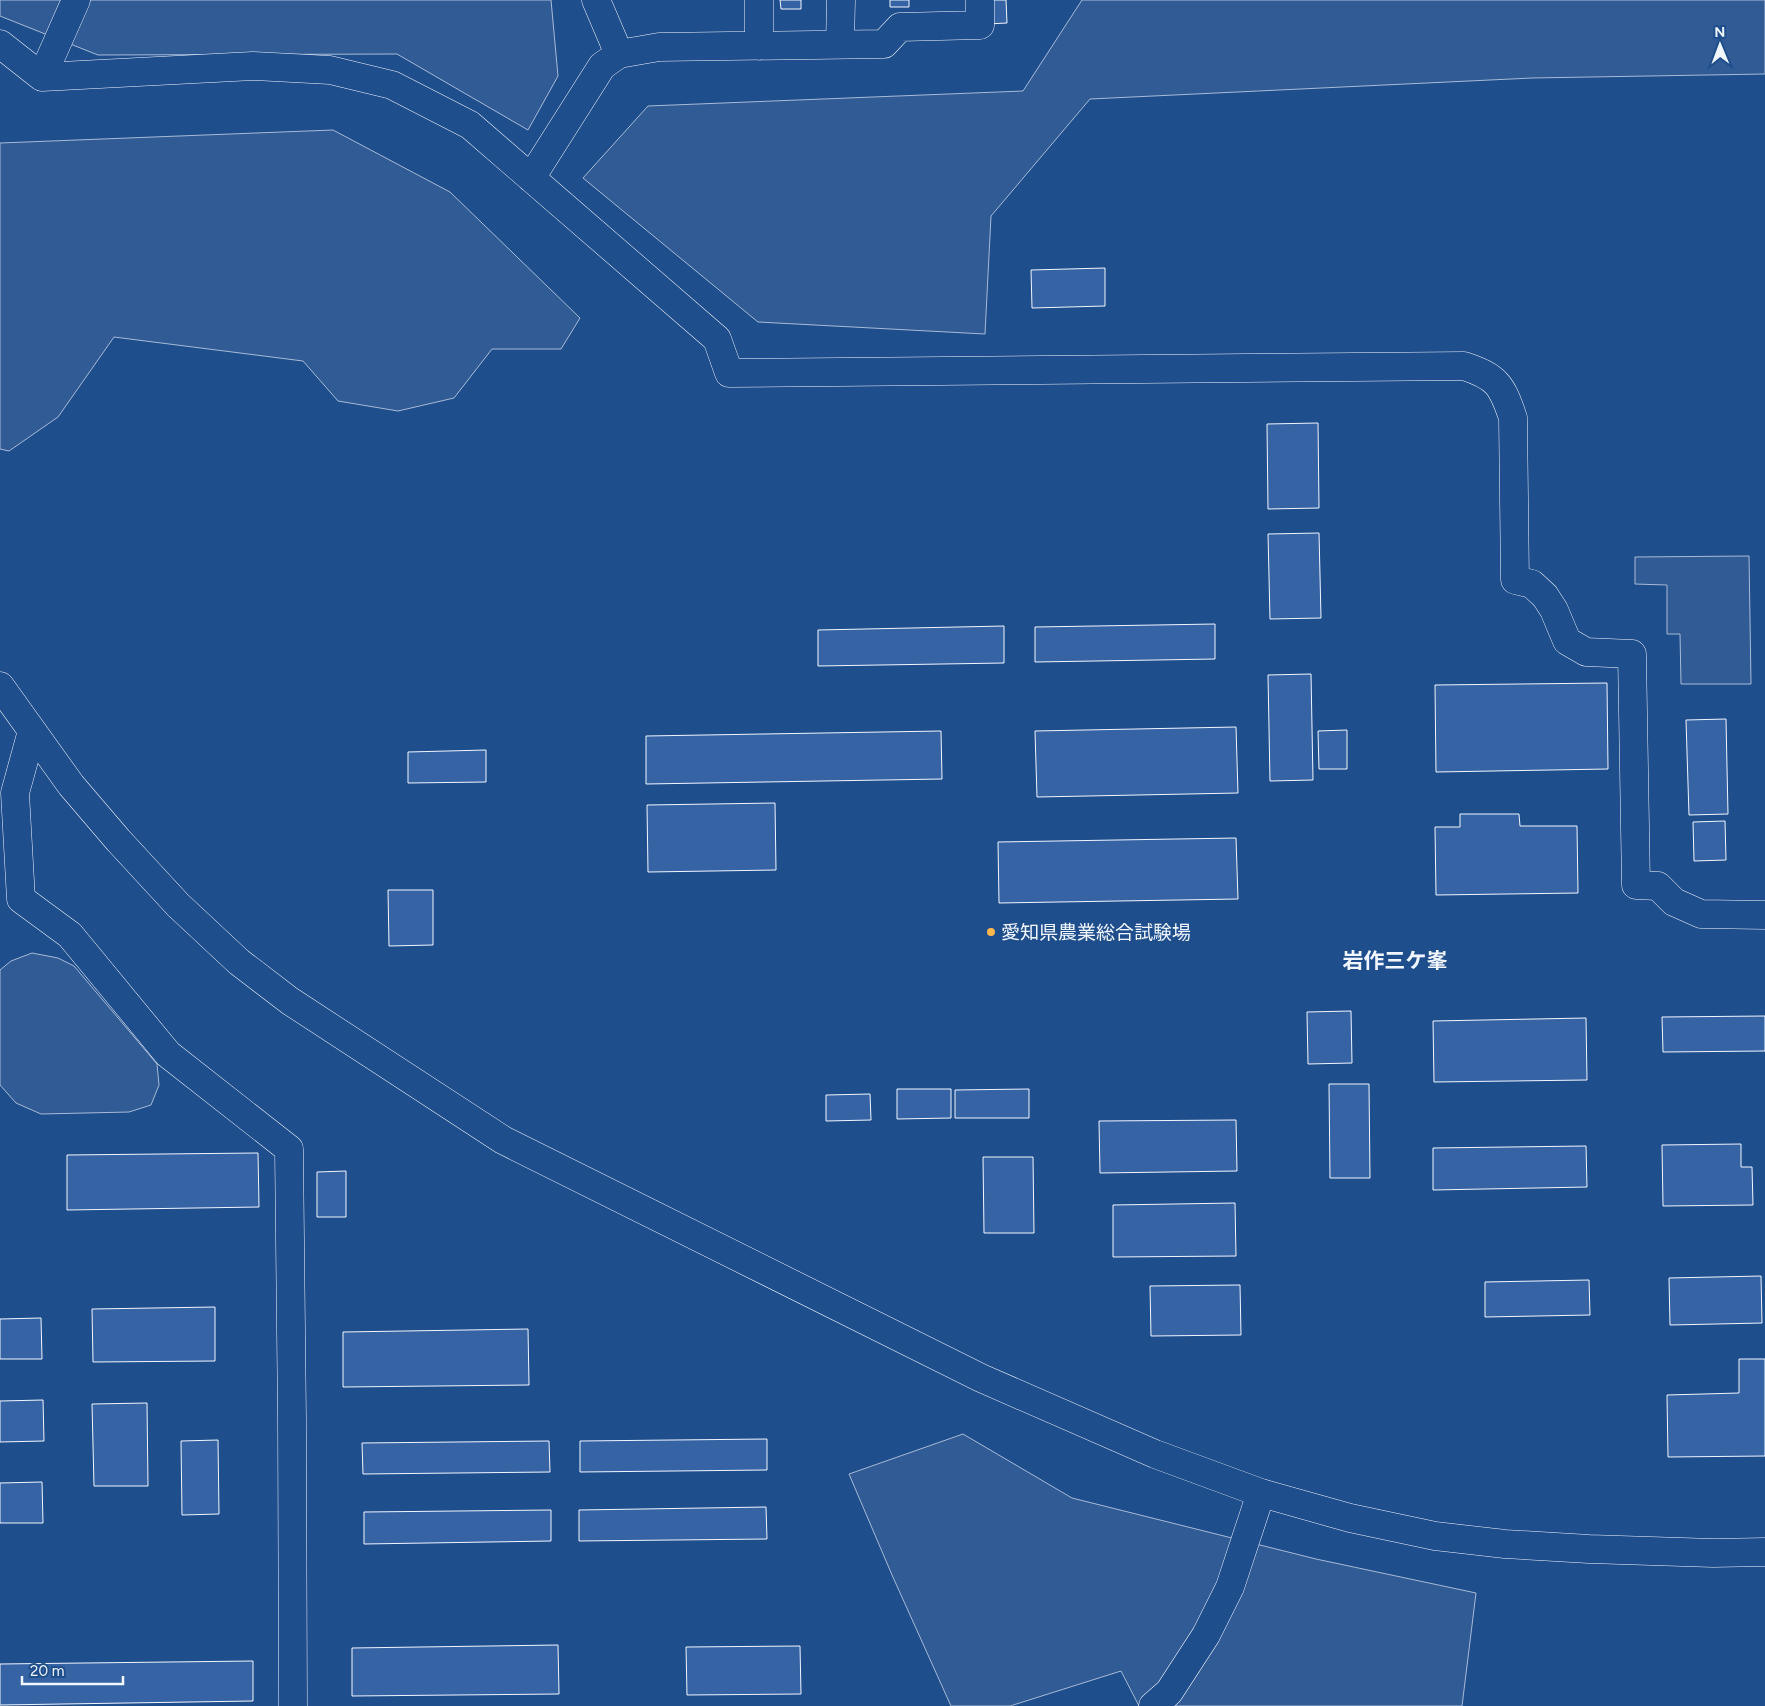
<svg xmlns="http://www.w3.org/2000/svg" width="1765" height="1706" viewBox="0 0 1765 1706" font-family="Figtree,'Noto Sans JP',sans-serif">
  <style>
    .built { fill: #305b95; stroke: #a8bbd7 }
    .building { fill: #3563a3; stroke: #f2f6ff }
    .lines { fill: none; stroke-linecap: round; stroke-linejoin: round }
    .minor-casing { stroke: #f2f6ff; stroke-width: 29 }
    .minor { stroke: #1f4e8c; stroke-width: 28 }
    .poi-dot { fill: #ffb74d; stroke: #1f4e8c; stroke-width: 2 }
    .labels { text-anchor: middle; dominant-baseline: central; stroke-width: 4; stroke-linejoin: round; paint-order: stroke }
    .poi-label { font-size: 19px; fill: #f2f6ff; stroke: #1f4e8c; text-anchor: start }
    .quarter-label { font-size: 21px; font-weight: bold; fill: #f2f6ff; stroke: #1f4e8c }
  </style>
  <rect width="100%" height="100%" fill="#1f4e8c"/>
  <!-- built -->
  <path class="built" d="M0,0H551L558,76L528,130L397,54L98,55L0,16Z
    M1082,0H1765V74L1532,78L1090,99L991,216L985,334L758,322L583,178L648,106L1023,91Z
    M333,130L450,192L580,318L561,349H492L454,398L398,411L338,401L303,361L114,337L58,417L9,451L0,449V143Z
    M1749,556L1751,684H1681L1680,634H1667V585L1635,584V557Z
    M32,953L58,958L74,966L157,1064L159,1085L151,1105L129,1112L41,1114L16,1103L0,1085V970L11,961Z
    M963,1434L1072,1498L1316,1559L1476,1593L1462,1706H1139L1121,1671L1010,1706H951L892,1575L849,1474Z"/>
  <!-- building -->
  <path class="building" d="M780,0H801V9H781Z
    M890,0H909V7H890Z
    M986,0H1006L1007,23L987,24Z
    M1105,268V306L1032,308L1031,270Z
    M1318,423L1319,508L1268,509L1267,424Z
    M1319,533L1321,618L1270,619L1268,534Z
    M1215,624V659L1035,662V627Z
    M1004,626V663L818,666V630Z
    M1311,674L1313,780L1270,781L1268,675Z
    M1607,683L1608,769L1436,772L1435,685Z
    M1726,719L1728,814L1689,815L1686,720Z
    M1236,727L1238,793L1037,797L1035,731Z
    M1347,730V769H1319L1318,731Z
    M941,731L942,779L646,784V736Z
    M486,750V782L408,783V752Z
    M775,803L776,870L648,872L647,805Z
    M1460,814H1519L1520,826H1577L1578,893L1436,895L1435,827H1460Z
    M1725,821L1726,860L1694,861L1693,822Z
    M1236,838L1238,899L999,903L998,842Z
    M388,890H433V945L389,946Z
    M1351,1011L1352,1063L1308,1064L1307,1012Z
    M1765,1016V1051L1663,1052L1662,1017Z
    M1586,1018L1587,1080L1434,1082L1433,1021Z
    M1329,1084H1369L1370,1178H1330Z
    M897,1089H951V1118L897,1119Z
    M1029,1089V1118H955V1090Z
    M870,1094L871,1120L826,1121V1095Z
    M1236,1120L1237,1171L1100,1173L1099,1121Z
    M1741,1144V1167H1752L1753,1205L1663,1206L1662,1145Z
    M1586,1146L1587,1187L1433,1190V1148Z
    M258,1153L259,1207L67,1210V1155Z
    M983,1157H1033L1034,1233H984Z
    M346,1171V1217H317V1172Z
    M1235,1203L1236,1256L1113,1257V1205Z
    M1761,1276L1762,1323L1670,1325L1669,1278Z
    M1589,1280L1590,1315L1485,1317V1282Z
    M1240,1285L1241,1335L1151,1336L1150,1286Z
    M215,1307V1361L93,1362L92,1309Z
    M41,1318L42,1359H0V1319Z
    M528,1329L529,1385L343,1387V1332Z
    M1739,1359H1765V1456L1668,1457L1667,1395L1739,1393Z
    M43,1400L44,1441L0,1442V1401Z
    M147,1403L148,1486H94L92,1404Z
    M767,1439V1470L580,1472V1441Z
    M218,1440L219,1514L182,1515L181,1441Z
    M549,1441L550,1472L363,1474L362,1443Z
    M42,1482L43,1523H0V1483Z
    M766,1507L767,1539L579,1541V1510Z
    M551,1510V1541L364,1544V1512Z
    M558,1645L559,1694L352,1696V1648Z
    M800,1646L801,1694L687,1695L686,1647Z
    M253,1661V1701L0,1705V1664Z"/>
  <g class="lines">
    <!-- minor casing -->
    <g class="minor-casing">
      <path id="minor" d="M596,0L619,54
        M759,0V46
        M0,44L42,77L253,66L330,70L392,85L470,125L717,339L729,373L1464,366C1497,377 1502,385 1513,418L1515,580L1532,584L1545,596L1554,610L1567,641L1586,652L1632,654L1636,885L1658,886L1674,902L1701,914L1765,915
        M840,44L841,0
        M42,77L76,0
        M531,178L602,66L619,54L659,47L884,44L900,27L980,25V2
        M0,686L71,785L118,840L178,905L239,962L290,1001L503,1140L981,1378L1155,1454L1261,1493L1350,1518L1435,1536L1505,1544L1589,1549L1713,1553L1765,1552
        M32,731L15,793L21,899L70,935L168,1054L289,1149L292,1420L293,1706
        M1153,1706L1169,1692L1206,1635L1230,1587L1261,1493"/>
    </g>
    <!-- minor -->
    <use href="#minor" class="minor"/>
  </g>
  <!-- markers -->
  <circle class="poi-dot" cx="991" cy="932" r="5"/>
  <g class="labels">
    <!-- poi labels -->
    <g class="poi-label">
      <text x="1001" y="932">愛知県農業総合試験場</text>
    </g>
    <!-- quarter labels -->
    <g class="quarter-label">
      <text x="1395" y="960">岩作三ケ峯</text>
    </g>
  </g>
  <!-- north arrow -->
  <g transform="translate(1720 45) rotate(359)" stroke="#1f4e8c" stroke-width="4" paint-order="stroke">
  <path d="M0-4L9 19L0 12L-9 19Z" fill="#f2f6ff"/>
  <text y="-8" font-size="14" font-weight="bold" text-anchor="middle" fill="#f2f6ff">N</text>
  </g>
  <!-- scale -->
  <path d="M22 1676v8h101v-8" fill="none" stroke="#f2f6ff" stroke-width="2.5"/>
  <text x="30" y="1676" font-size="15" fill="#f2f6ff" stroke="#1f4e8c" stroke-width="4" paint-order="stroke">20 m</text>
</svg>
